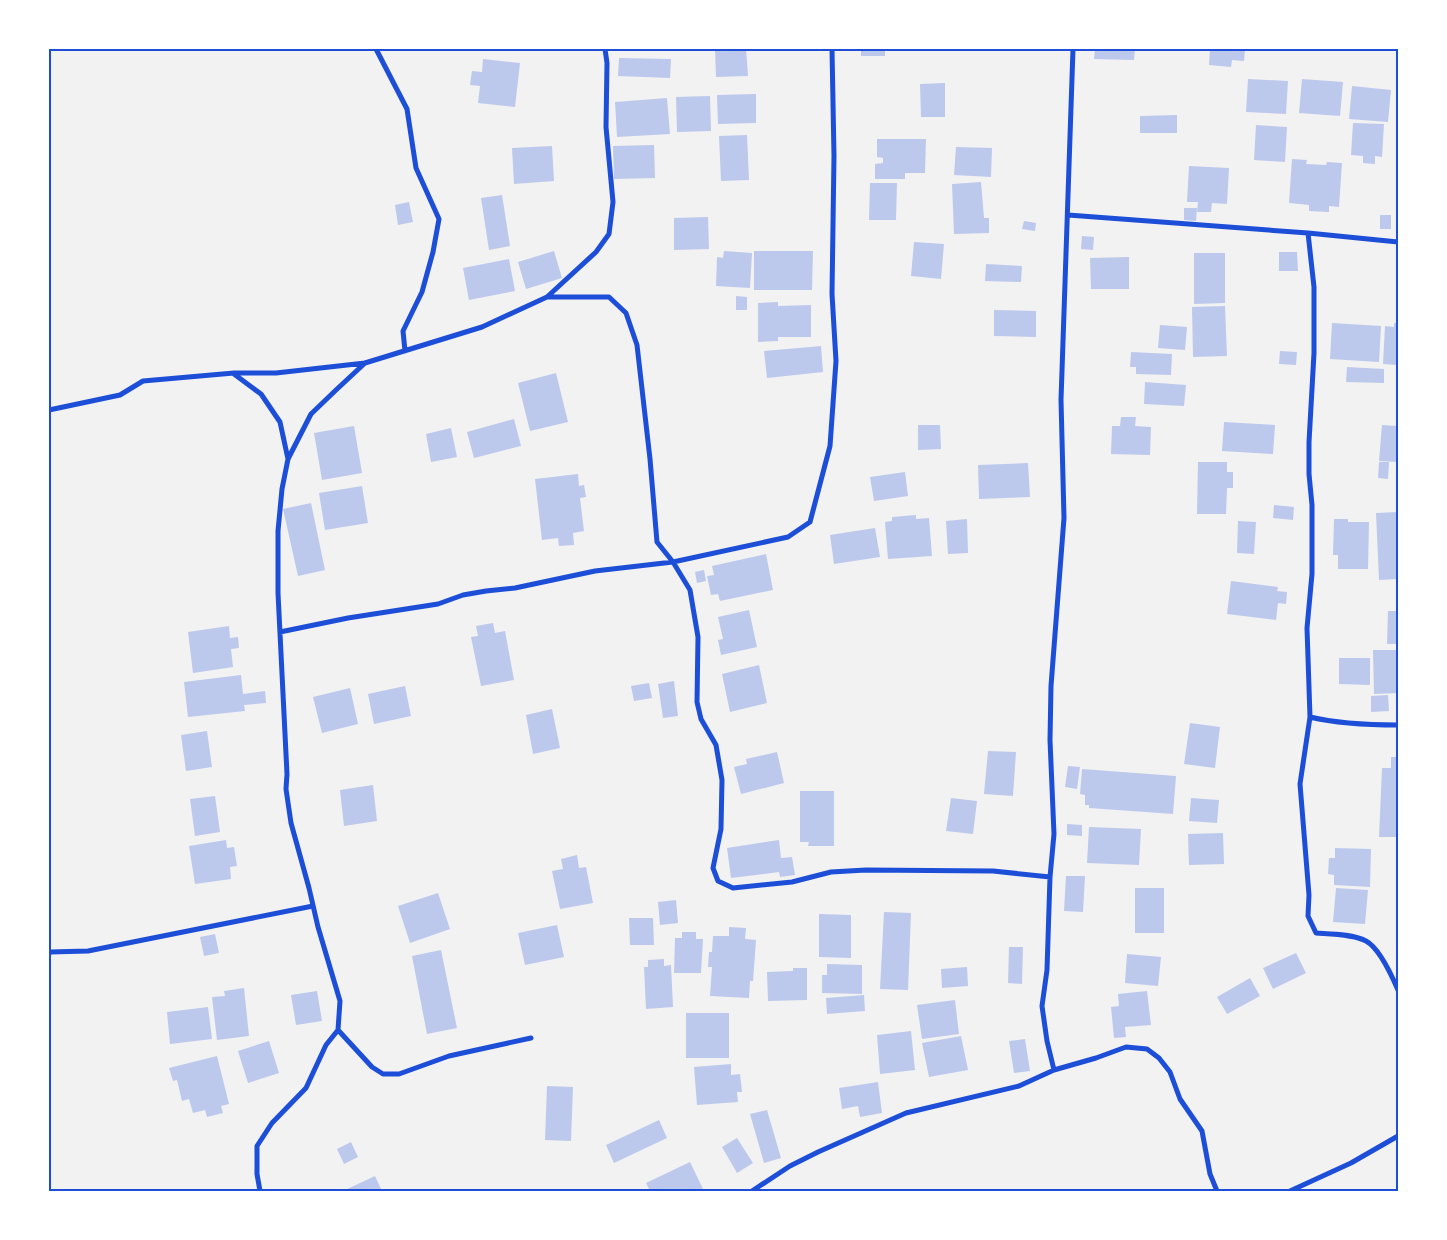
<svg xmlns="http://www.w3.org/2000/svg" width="1447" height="1240" viewBox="0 0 1447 1240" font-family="'Fira Sans Condensed',sans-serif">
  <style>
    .building { fill: #bdc9ec }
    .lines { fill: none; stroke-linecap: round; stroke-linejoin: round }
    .minor { stroke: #1d4ed8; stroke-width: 5 }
    .neatline { fill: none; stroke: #1d4ed8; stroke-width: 2 }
  </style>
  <rect width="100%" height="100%" fill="#f2f2f2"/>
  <!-- building -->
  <path class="building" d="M715,49H746L748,76L716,77Z
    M861,49H885V56H861Z
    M1095,49H1135L1134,60L1094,59Z
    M1210,49H1245L1244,61L1232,60L1231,67L1209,65Z
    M619,58L671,59L670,78L618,76Z
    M483,59L520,63L515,107L478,103L480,86L470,85L472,71L482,72Z
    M1248,79L1288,81L1286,114L1246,112Z
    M1302,79L1343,82L1340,116L1299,113Z
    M945,83V117H921L920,84Z
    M1352,86L1391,90L1388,122L1349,119Z
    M756,94V123L718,124L717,95Z
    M710,96L711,131L677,132L676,97Z
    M667,98L670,134L617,137L615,102Z
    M1177,115V133H1140V116Z
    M1353,123L1384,124L1382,157L1375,156V164L1363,163V156L1351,155Z
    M1256,125L1287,127L1285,162L1254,160Z
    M747,135L749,180L721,181L719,136Z
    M877,139H926L925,173H905V179H875V164L883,163V158L877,157Z
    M654,145L655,178L614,179L613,146Z
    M552,146L554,181L514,184L512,148Z
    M956,147L992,148L991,177L954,175Z
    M1292,159L1307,160L1306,164L1326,165L1327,162L1342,163L1339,207L1329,206V212L1309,211V205L1289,203Z
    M1189,166L1229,168L1227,204L1212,203L1211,212H1197L1198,202H1187Z
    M981,182L984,218H989V233L954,234L952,184Z
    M870,183H897L896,220H869Z
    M502,195L510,246L489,250L481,198Z
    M409,202L413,222L398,225L395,205Z
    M1184,208H1197L1196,221L1184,220Z
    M1380,215H1391V229H1380Z
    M708,217L709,249L674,250V218Z
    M1024,221L1036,223L1035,231L1022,229Z
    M1082,236L1094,237L1093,250L1081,249Z
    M914,242L944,244L941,279L911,276Z
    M554,251L562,278L526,289L518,262Z
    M724,251L752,253L750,288L716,286L717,257L723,258Z
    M754,251H813L812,290H754Z
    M1279,252H1297L1298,271H1279Z
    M1194,253H1225V303L1194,304Z
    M1129,257V289H1091L1090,258Z
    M509,259L515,291L469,300L463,268Z
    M986,264L1022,266L1021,282L985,281Z
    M736,296L747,297V310H736Z
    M778,302V306L811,305V337H778V341L758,342V303Z
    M1225,306L1227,356L1193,357L1192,307Z
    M994,310L1036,311V337L994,336Z
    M1332,323L1381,326L1379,362L1330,359Z
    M1394,323H1398V365L1383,364L1385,326L1394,327Z
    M1160,325L1187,327L1185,350L1158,348Z
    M821,346L823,372L767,378L764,351Z
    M1280,351L1297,352L1296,365L1279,364Z
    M1131,352L1172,354L1171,375L1136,374V367H1130Z
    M1347,367L1384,369V383L1346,382Z
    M556,373L568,422L530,431L518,383Z
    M1145,382L1186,385L1184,406L1144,404Z
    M1121,417H1136L1135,426L1151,427L1150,455L1111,454L1112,426H1120Z
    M514,419L521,446L474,458L467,432Z
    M1224,422L1275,425L1273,454L1222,451Z
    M918,425H940L941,449L918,450Z
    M1382,425L1398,426V462L1379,461Z
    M354,426L362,473L322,480L314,433Z
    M451,428L457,457L431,462L426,434Z
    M1198,462H1227V472H1233V488H1227L1226,514H1197Z
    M1379,462H1389L1388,479L1378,478Z
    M1028,463L1030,497L979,499L978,465Z
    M905,472L908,496L874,501L870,477Z
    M578,474L579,486L584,485L586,497L580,498L584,531L573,533L574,545L559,546L558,538L542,540L535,479Z
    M362,486L368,523L325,530L319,493Z
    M311,503L325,570L298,576L283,509Z
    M1274,505L1294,507L1293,520L1273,518Z
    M1398,512V579L1379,580L1376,513Z
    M916,515V519L929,518L932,556L888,559L885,522L892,521V517Z
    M967,519L968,553L948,554L946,521Z
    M1334,519H1348V522H1369L1368,569H1338V555H1333Z
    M1238,521L1256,522L1254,554L1237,553Z
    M875,528L880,557L834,564L830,535Z
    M766,554L773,590L720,601L718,594L711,595L707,576L714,575L712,566Z
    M704,570L706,581L697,583L695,572Z
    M1231,581L1278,587L1277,591L1287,592L1286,604L1278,603L1276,620L1227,614Z
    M749,610L757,647L721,655L718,640L723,639L718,617Z
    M1388,611H1398V644H1387Z
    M493,623L495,633L505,631L514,680L481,686L471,637L478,636L476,626Z
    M229,626L230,638L238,637L239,648L231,649L233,667L193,673L188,632Z
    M1373,650H1397L1398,693L1374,694Z
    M1339,658H1370V685L1339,684Z
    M759,665L767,703L730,712L722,674Z
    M241,675L243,694L265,691L266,703L244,705L245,711L188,717L184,682Z
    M674,681L678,716L663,718L658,684Z
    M649,683L652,698L634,701L631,686Z
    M405,686L411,716L374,724L368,694Z
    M350,688L358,724L322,733L313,697Z
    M1388,695L1389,711L1371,712V696Z
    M552,709L560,748L533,754L526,715Z
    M1190,723L1220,727L1215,768L1184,764Z
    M207,731L212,767L186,771L181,735Z
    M988,751L1016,752L1013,796L984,794Z
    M777,752L784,783L741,794L734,767L747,764L746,759Z
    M1391,757H1398V837H1379L1382,768H1391Z
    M1068,766L1080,767L1077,789L1065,787Z
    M1082,769L1176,776L1173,814L1089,808V805H1085V795L1080,794Z
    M373,785L377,821L344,826L340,790Z
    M800,791H834V846H808L809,842H800Z
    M215,796L220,832L195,836L190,799Z
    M951,798L977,801L973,834L946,831Z
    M1191,798L1219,800L1217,823L1189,821Z
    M1067,824L1082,825V836L1067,835Z
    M1089,827L1141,829L1139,865L1087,863Z
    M1223,833L1224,864L1189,865L1188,834Z
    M226,840L227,848L234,847L237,866L230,867L231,879L195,884L189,846Z
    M779,840L781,858L792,857L795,875L780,877L779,872L731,878L727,848Z
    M1335,848L1371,849L1370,887L1334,885V875L1328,874L1329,858H1335Z
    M577,855L579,868L586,867L593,903L560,909L552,871L563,869L561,859Z
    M1066,876H1085L1083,912L1064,911Z
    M1135,888H1164V933H1135Z
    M1336,888L1368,890L1365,924L1333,922Z
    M438,893L450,929L410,943L398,906Z
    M676,900L678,923L660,925L658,902Z
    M884,912L911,913L908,990L880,989Z
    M819,914L851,915V958L819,957Z
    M629,918H653L654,945H630Z
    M557,925L564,957L525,965L518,933Z
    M729,927L746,928L745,939L756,940L753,981H750L749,998L710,996L712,967H708L709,952H712L713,936H729Z
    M682,932H696V939H703L701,973H674L675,938H682Z
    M215,934L219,953L204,956L200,937Z
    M1009,947H1023L1022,984L1008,983Z
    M441,950L457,1028L427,1034L412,956Z
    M1296,953L1306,973L1273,989L1263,968Z
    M1127,954L1161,957L1158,986L1125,983Z
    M664,959V966L671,965L673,1007L646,1009L644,967H648V960Z
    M827,964L862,965V994L822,993V975H827Z
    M967,967L968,986L942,988L941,969Z
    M793,968H807V1000L768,1001L767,972L793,971Z
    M1250,978L1260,996L1227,1014L1217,997Z
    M244,988L249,1036L217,1040L212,997L225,996L224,991Z
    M317,991L322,1021L296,1025L291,995Z
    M1147,991L1151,1025L1125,1027L1126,1037L1114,1038L1111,1007L1119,1006L1118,994Z
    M864,995L865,1011L827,1014L826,998Z
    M955,1000L959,1034L922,1039L917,1005Z
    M208,1007L212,1039L170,1044L167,1012Z
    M686,1013H729V1058H686Z
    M911,1031L915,1070L880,1074L877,1035Z
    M961,1036L968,1070L929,1077L922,1043Z
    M1025,1039L1030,1071L1014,1073L1009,1041Z
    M269,1041L279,1073L248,1083L238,1051Z
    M217,1056L229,1104L221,1106L223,1113L207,1117L205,1110L193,1113L189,1099L182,1101L177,1080L173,1081L169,1068Z
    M731,1064V1075L740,1074L742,1092H737L738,1102L697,1105L694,1067Z
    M878,1082L882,1113L860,1117L858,1106L842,1109L839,1088Z
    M547,1086L573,1087L571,1141L545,1140Z
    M767,1110L781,1158L764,1163L750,1114Z
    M659,1120L667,1138L614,1163L606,1145Z
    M737,1138L753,1163L737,1173L722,1147Z
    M351,1142L358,1157L344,1164L337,1149Z
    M690,1162L704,1191H650L646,1183Z
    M375,1176L382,1191H343Z"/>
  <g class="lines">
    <!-- minor -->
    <path class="minor" d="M376,49L407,109L416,168L439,219L433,252L422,292L403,331L405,351
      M1068,215L1308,233L1398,242
      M1308,233L1314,287V353L1309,442V474L1312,505V574L1307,628L1310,717L1300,784L1309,895L1308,916L1316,933C1330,934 1353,934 1366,941C1379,948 1392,976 1398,990
      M547,297H609L626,313L637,345L650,459L657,542L673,562L690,590L698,637L697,702L701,719L716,745L722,780L721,829L713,868L718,881L733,888L792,882L831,872L866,870L993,871L1050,877
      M234,374L261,394L280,422L288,459
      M49,410L120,395L143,381L234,373H276L365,363L482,327L547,297L596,252L609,234L613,202L606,127L607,63L605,49
      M280,632L348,618L438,604L463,595L486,591L515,588L595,571L673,562L788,537L810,522L830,446L836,361L832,294L834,156L832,49
      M1310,717C1339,724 1368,725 1398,725
      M49,954L50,952L88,951L313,906
      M338,1030L372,1067L383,1074H399L449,1056L531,1038
      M1054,1070L1047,1041L1042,1006L1047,970L1050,877L1054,834L1050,740L1051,686L1064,518L1061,400L1073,49
      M260,1191L257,1174V1146L272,1123L306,1088L326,1045L338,1030L340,1001L318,927L309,888L291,823L286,789L287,774L278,593V531L282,489L288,459L311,414L336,390L365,363
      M752,1191L790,1166L818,1152L906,1113L1019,1086L1054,1070L1096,1058L1126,1047L1147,1049L1159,1058L1170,1072L1180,1099L1202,1131L1210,1174L1217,1191
      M1290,1191L1351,1163L1398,1136"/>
  </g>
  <!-- border -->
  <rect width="1447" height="1240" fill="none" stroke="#ffffff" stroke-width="100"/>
  <rect x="50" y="50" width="1347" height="1140" class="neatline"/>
</svg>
